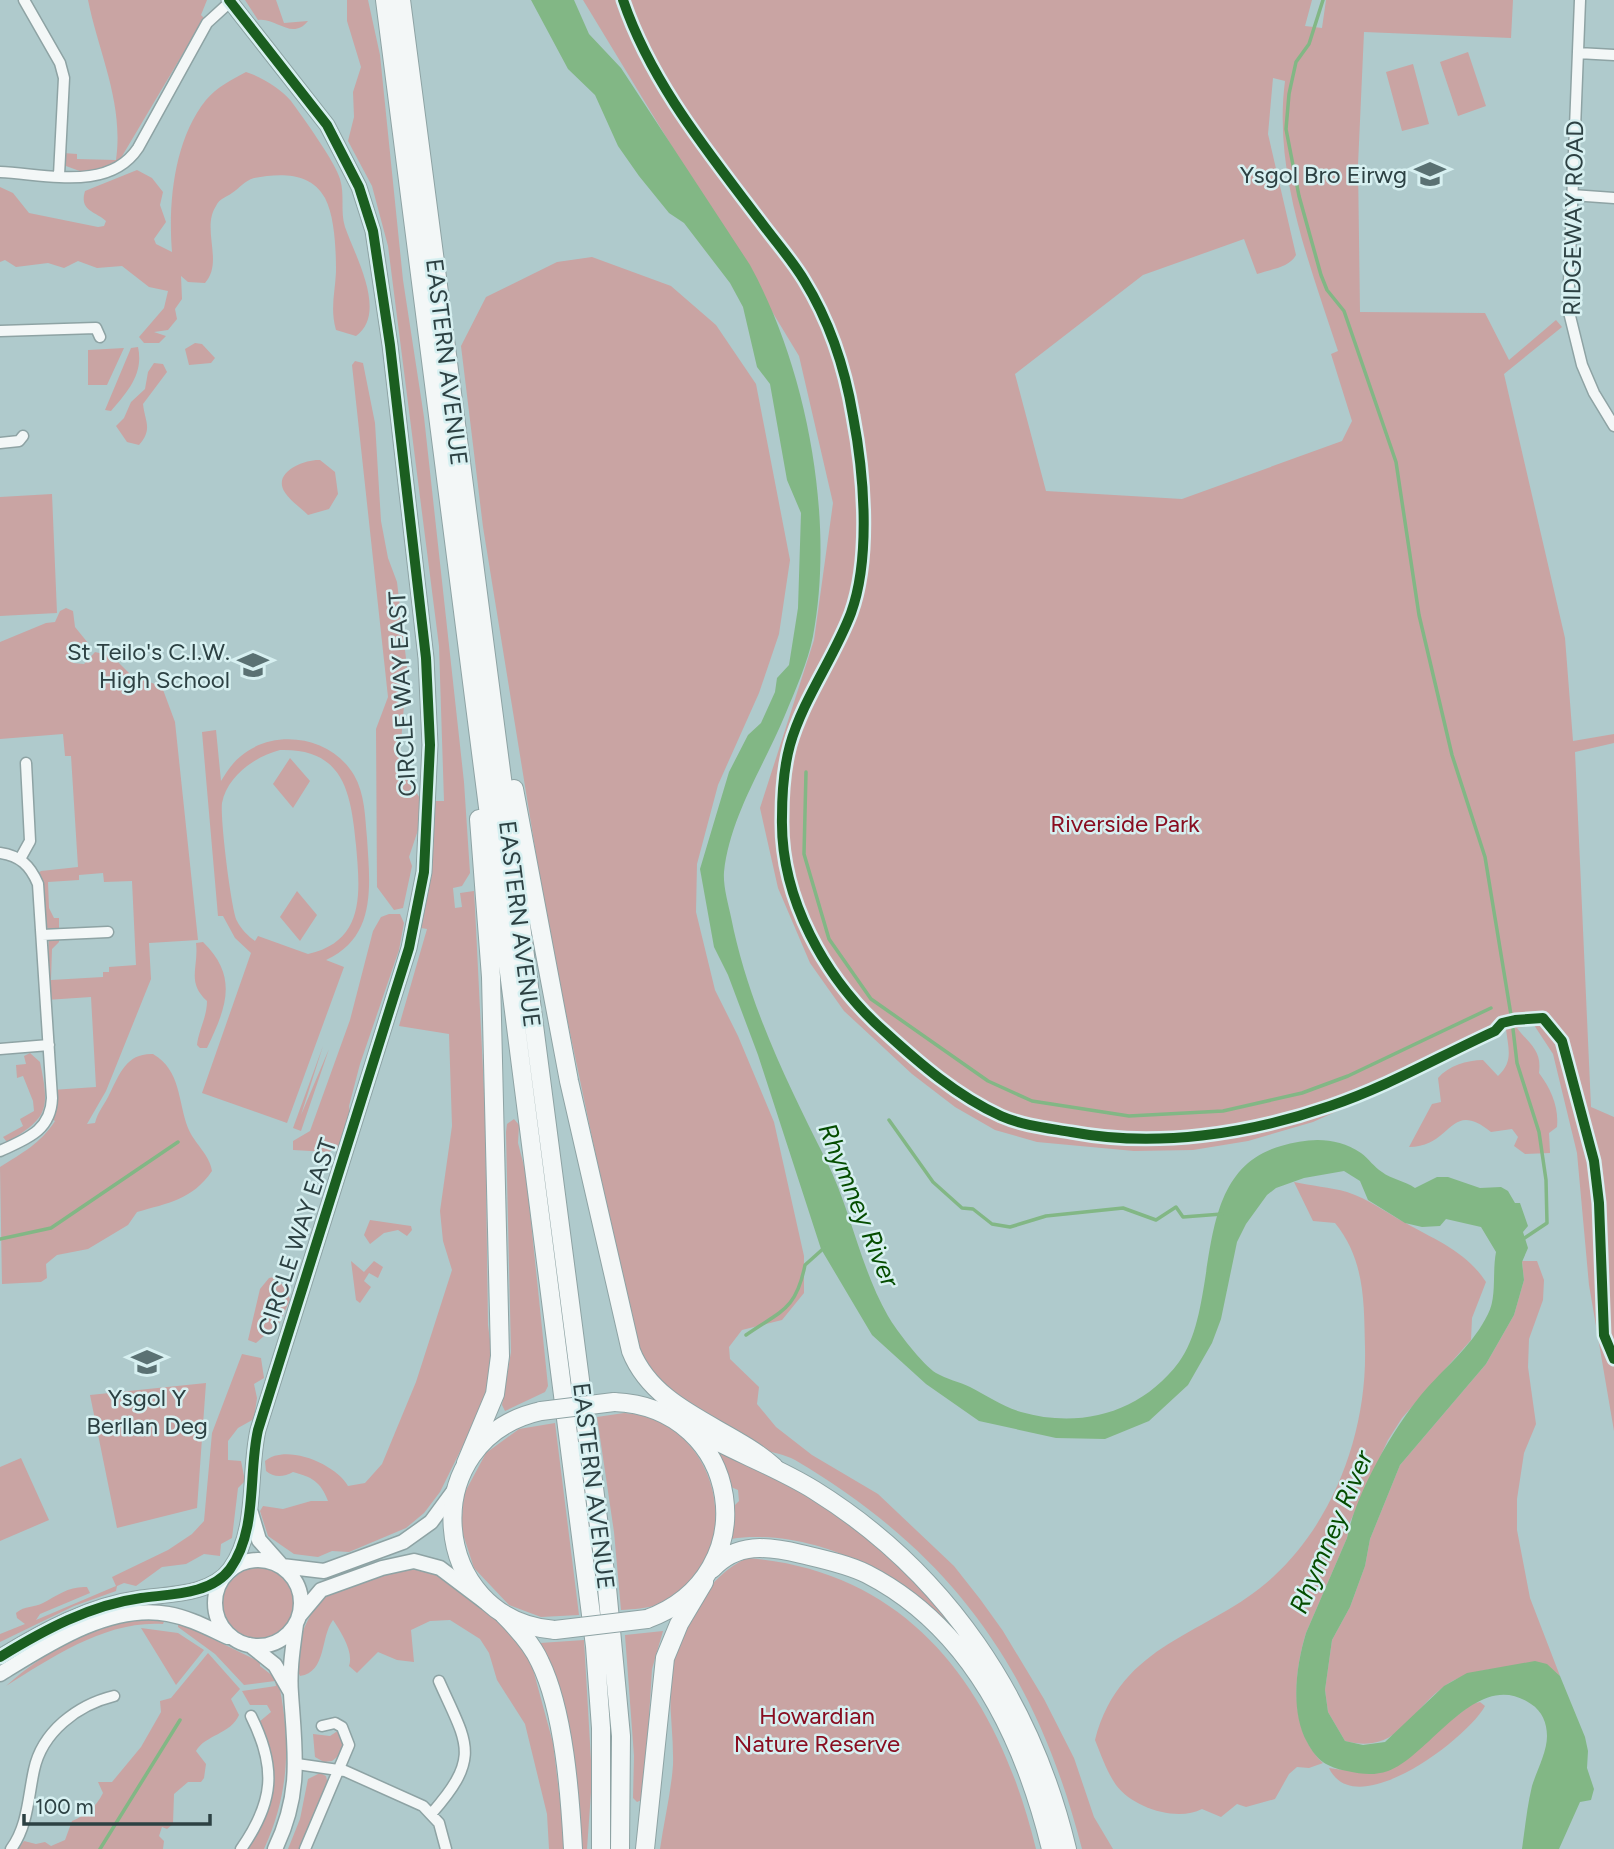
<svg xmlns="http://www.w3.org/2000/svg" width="1614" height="1849" viewBox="0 0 1614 1849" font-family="Figtree,sans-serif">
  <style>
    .green { fill: #c9a4a3; fill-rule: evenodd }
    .water { fill: #82b785 }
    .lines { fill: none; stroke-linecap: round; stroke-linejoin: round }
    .stream { stroke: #82b785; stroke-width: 3.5 }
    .minor-casing { stroke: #8ea3a4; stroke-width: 13 }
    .tertiary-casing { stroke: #8ea3a4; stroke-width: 17 }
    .primary-casing { stroke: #8ea3a4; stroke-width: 20 }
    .trunk-casing { stroke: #8ea3a4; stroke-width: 20 }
    .minor { stroke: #f3f7f7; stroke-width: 10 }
    .tertiary { stroke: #f3f7f7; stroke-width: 14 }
    .primary { stroke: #f3f7f7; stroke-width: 18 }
    .trunk { stroke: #f3f7f7; stroke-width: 18 }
    .primary-bridge-casing { stroke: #8ea3a4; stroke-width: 20; stroke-linecap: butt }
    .primary-bridge { stroke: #f3f7f7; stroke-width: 18 }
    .cycleway-casing { stroke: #d7f0f1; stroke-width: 15 }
    .cycleway { stroke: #1b5e20; stroke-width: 10 }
    .labels { text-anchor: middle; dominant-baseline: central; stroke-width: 5; stroke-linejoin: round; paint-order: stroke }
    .poi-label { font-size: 24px; fill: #2d4143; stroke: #d7f0f1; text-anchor: end }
    .street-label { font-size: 24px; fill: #2d4143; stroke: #d7f0f1 }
    .park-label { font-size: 24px; fill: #890d20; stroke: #d7f0f1 }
    .water-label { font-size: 26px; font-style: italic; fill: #054d00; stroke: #d7f0f1 }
  </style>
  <rect width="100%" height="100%" fill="#afcacc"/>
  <!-- green -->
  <path class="green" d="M88,0H207L201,15L204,18L121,158L112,166L85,173L66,166L63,153L77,154V159L116,160C124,103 99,54 88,0Z
    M245,0H276L284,23L308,21C292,41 276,17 258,20Z
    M347,0H368L380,55L403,280L424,417L464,782L470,873L462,886L453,888L455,908L462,907L460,893L474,891L475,908L485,1111L488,1325L492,1356L488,1384L477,1417L440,1492L424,1513L406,1528L349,1552L332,1551L318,1557L294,1554L268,1536L260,1511L263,1506L283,1509L311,1501H328C321,1482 312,1477 293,1472C284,1477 274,1478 266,1471L265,1461C286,1443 336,1464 348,1486L365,1483L382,1464L416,1382L452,1270L443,1241L440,1211L452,1126L449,1034L399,1026L427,929L415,927L430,801H444L439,646L388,246L372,186L348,141L354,117L353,92L361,67L347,21Z
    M583,0H1312L1305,26L1322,28L1326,0H1513L1511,38L1364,32L1358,165L1360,312L1485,313L1509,360L1556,320L1562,327L1504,374L1565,638L1573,741L1614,734V743L1575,752L1591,1107L1614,1117V1431L1589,1285L1577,1153L1553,1054L1534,1025L1517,1028C1530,1045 1542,1050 1539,1073C1551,1089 1559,1107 1557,1127L1549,1133L1550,1153L1525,1154L1514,1146L1518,1137L1512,1129L1491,1132C1449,1098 1453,1147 1409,1147L1432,1104L1441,1102L1438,1078C1448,1066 1467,1060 1483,1060L1498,1076C1514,1061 1508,1048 1506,1029L1470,1051L1313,1122L1248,1141L1193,1150L1134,1151L1037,1142L995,1130L955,1107L912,1074L844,1011L810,963L778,888L760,808L814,640L833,503L799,356ZM1273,78L1285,81C1273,173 1310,265 1338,351L1331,354L1352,421L1342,441L1182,499L1046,491L1015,374L1143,275L1244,239L1257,274C1271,269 1289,268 1296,255L1268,134Z
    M1468,52L1486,106L1458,116L1440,62Z
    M1413,64L1429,124L1402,131L1386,72Z
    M246,72C262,77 281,89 291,101C302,116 336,163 340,179C345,195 340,211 345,227C355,256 388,313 356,336L336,330C330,309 335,293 336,272C336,251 335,217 325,198C311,172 280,173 254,178C244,181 240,188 232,193C225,198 220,198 216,206C201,229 224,262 205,283L188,282L181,276L182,299L175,309L177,319L168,330L154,332L166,336L159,343H144L139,337L164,308L168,291L149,287L122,266L97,268L78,261L64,268L48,263L16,267L5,260L0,262V187L13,193L29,213L98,227L104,226L106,221C95,211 79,211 85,191L137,170L152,178L163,192L160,205L166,222L154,239L156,244L172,252C168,203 174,140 206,100C217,87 231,80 246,72Z
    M592,257L671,286L716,325L756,384L790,560L779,634L759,693L718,785L697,864L696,912L715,990L738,1036L774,1122L804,1256V1293L782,1320L742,1330L729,1347L730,1359L759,1387L757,1404L776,1427L812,1455L878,1494L954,1566L980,1599L1003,1631L1044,1699L1074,1758L1094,1817L1113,1849H1082C1036,1671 954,1554 795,1460C784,1454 771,1453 760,1448C732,1435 689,1408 665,1389C654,1381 646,1366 638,1356L548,928L483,527L461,346L486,297L557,262Z
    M195,343L202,344L215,358L211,363L189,365L185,349Z
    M138,347C144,374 127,392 111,411L105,410L131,348Z
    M124,348L107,385H88V350Z
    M355,361L363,363L375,423L381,521L388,558L397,582L407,667L399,768L420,798L421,821L409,857L412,866L403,908L394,910L377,887L376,729L388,697L352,365Z
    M154,363L163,364L167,372L143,404C145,422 153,429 139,445L127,442L116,426L124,418L131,402L145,389L148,372Z
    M320,460L335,472L338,494L329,509L308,515C301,508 289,500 284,491C273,471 306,459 320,460Z
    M52,494L57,613L0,616V497Z
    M66,608L73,611L75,627L88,643L85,651L73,659V663L84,664L95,652L112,656L130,674L162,687L175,722L198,940L149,943L151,979L106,1091L87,1124L95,1123C98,1111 105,1104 110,1093C120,1073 127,1053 153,1054C181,1070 178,1102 188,1128C194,1143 210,1155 212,1171C192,1200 168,1203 137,1212L128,1225L88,1249L57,1255L46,1264L47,1278L41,1282L2,1284L0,1167C22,1153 40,1144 55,1121L50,1118L52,1090L96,1087L91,997L46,1000L49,935L35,876L41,871L78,867L71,756H65L63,734L0,739V642L46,623L55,622L60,611ZM103,873L104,882L132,881L136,965L109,967V972H103V977L51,980L52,949L59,942V918H54L49,908L48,882L79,880V875Z
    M216,730L221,781C226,773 232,763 241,756C274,728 331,736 354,775C365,794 365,817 367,838C370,885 377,937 326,960L344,967L287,1123L202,1093L251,953L235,938L223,916H218L202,732ZM280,750C344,748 351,793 356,845C360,891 366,941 308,954L258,936L255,941C248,936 241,929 237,921C231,908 220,818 222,803C227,776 256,756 280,750Z
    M290,758L310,781L293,808L273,784Z
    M297,891L317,915L300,941L280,917Z
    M389,914H400L404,923L399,950L360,1064L349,1106L351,1121L340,1148L328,1152L293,1150V1141L310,1131L350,1020L373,931L381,917Z
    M203,942C239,977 226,1008 207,1048H200L197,1045C199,1029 207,1017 207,1001C186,982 199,967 196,943Z
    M323,1046L301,1115L329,1049L301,1131L293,1128Z
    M30,1053L40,1062C50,1110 48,1118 7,1142L3,1137L23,1126L20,1119L34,1111L33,1101L23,1076L17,1078L16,1065L26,1064L24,1056Z
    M514,1119L519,1125L518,1143L526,1174L548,1386L545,1392L505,1411L502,1405L511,1352L506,1132L507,1124Z
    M1294,1182C1311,1186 1330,1187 1347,1192C1369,1199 1385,1212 1404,1222C1435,1240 1466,1251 1486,1282L1472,1318L1471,1340L1402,1418L1388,1440L1350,1522L1347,1538L1306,1633C1293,1675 1289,1731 1323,1763L1309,1768L1297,1767L1289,1774L1275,1799L1246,1807L1237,1804L1221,1817L1202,1809C1177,1822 1133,1808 1116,1785C1107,1772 1101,1755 1095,1740C1121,1640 1209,1636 1273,1577C1335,1520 1367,1431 1365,1348C1364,1302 1365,1260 1335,1223L1313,1221Z
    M370,1220L411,1226L412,1230L407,1236L398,1230L384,1233L370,1244L364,1235Z
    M351,1261L364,1272L374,1261L383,1267L378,1278L369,1273L364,1281L371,1287L360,1303L356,1300Z
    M1522,1261H1537L1544,1280L1543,1300L1529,1339L1528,1367L1536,1424L1524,1453L1517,1499V1530L1530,1598L1560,1676C1540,1658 1537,1662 1512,1666C1488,1670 1467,1671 1446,1685C1409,1711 1399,1755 1345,1741L1328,1712L1325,1690L1332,1640L1350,1607L1365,1566L1370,1539L1400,1465L1486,1364L1514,1315L1524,1280Z
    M274,1277L287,1289L290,1300L280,1322L256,1343L248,1340L260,1289L269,1278Z
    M242,1354L261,1358L264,1378L254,1384L257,1398L254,1419L238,1428L228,1441V1460L241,1461L245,1481L238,1488L232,1538L221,1544L220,1556L204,1554L186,1564L162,1567L136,1586L124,1583L117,1586L116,1591L74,1606L0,1642V1634L25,1624L17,1618L16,1613C25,1605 34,1608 43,1603C58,1595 69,1586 87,1587L90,1593L40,1614L36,1620L116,1586L112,1577L168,1550L192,1534L204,1521L212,1433Z
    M206,1383L197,1508L117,1528L90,1395Z
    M624,1413C724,1420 752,1563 658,1604C647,1609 633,1609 621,1610L614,1532L597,1417Z
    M555,1423L579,1615L541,1617L509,1605L474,1568L461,1528L464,1494L486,1453L519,1429Z
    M719,1453C783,1482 848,1514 899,1563C919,1582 936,1604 954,1624L948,1626C921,1606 893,1582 864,1565C827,1544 772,1532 731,1539L735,1505L739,1501L738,1490L731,1487Z
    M21,1458L49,1520L0,1541V1467Z
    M747,1558C915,1571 999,1697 1036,1849H660C664,1821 671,1793 673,1765C674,1733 667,1699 672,1668C679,1626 707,1576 747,1558Z
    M406,1566L434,1568L486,1611L499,1616L531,1662L553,1743L559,1793L570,1849H549L547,1814L525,1724L497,1680L489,1653L480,1639L450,1620L430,1621L411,1630L414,1662L397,1660L378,1652L357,1673L349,1666C354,1652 341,1632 333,1620C320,1637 327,1672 300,1676C289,1654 308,1612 325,1596Z
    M222 1603a36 36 0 1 1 72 0a36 36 0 1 1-72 0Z
    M148,1618L165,1619L163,1624C107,1620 52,1657 6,1686C46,1650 95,1625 148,1618Z
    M178,1622L260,1662V1666L278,1680C291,1740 290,1792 264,1849H246L267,1809L259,1722L271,1712L267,1705H250L242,1691L276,1686L275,1681L244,1685L215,1654L178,1627Z
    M141,1628L178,1633L204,1650L176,1685Z
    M663,1631L652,1669L644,1799L637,1802L633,1798L634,1756L625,1635Z
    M584,1640L592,1778L587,1849H582L553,1673L540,1643Z
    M208,1653L240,1689L231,1699L239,1715C231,1734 205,1735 196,1751L206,1764L204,1778L201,1782H188L174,1794L173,1824L167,1829L162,1827L159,1836L164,1841L163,1849H18L24,1841L36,1844L45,1842L51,1846L65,1840L72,1821C86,1815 96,1807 103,1793L98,1782H112L141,1747L161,1712L160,1701L171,1698Z
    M1480,1702L1485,1706C1467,1739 1355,1824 1329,1768L1343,1770L1436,1732L1472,1704Z
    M339,1730C345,1744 345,1752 332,1761L324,1762L315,1757L313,1734L330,1736Z
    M320,1773L326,1776L328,1785L300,1849H288L300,1819L308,1779Z"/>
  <!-- water -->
  <path class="water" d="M531,0H574L589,34L621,68L750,265C807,369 835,519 813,636C808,662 795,691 785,715C764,766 730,816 724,872C723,886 728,903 731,917C748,1003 787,1083 826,1160C851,1210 860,1267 888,1316C896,1330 923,1365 936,1373C946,1379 960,1382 970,1387C986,1395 1003,1407 1021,1412C1080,1429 1141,1413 1179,1362C1223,1302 1187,1172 1281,1146C1308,1138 1336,1136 1361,1153C1369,1159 1374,1167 1382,1172C1391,1179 1405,1181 1415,1188L1437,1177H1448L1480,1188L1501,1187L1508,1191L1515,1203H1520L1528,1226L1523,1232L1528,1248L1522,1262L1524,1280L1514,1315L1486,1364L1400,1465L1370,1539L1365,1566L1350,1607L1332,1640L1325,1690L1328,1712L1345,1741L1363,1745L1385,1742L1444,1686L1467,1673L1535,1661L1547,1664L1560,1676L1585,1737L1588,1751L1587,1768L1594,1789L1591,1800L1580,1802L1559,1849H1522C1525,1828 1527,1807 1532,1786C1537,1770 1547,1752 1547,1736C1547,1723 1542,1711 1531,1704C1477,1666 1431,1755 1388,1771C1373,1776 1362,1774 1347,1771C1327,1767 1317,1761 1307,1742C1290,1711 1296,1666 1306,1633L1347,1538C1356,1492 1396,1423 1427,1388C1448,1365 1474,1343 1488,1314C1497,1297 1492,1273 1496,1252L1481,1227L1446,1219L1440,1226L1422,1227L1405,1223L1368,1200L1360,1181L1344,1171L1304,1178L1276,1188L1267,1195L1246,1224L1237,1242L1221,1319L1212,1343L1188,1385L1149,1421L1105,1439L1056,1438L979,1421L926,1384L872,1335L821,1249L758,1055L728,975L714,947L700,869L729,772L748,735L761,723L775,692L777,678L789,665L798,608L801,513L787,480L770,384L757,367L743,307L730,283L684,223L669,213L639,176L618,146L595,95L568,69Z"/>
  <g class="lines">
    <!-- stream -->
    <path class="stream" d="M1323,0L1309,44L1296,62L1289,94L1286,129L1299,196L1321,275L1327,290L1344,311L1396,462L1419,615L1452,755L1485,857L1511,1015
      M806,772L804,854L829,939L871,999L988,1081L1032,1101L1129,1116L1223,1111L1302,1093L1348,1076L1491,1008
      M1513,1029L1517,1063L1539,1132L1546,1180L1547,1223L1523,1239
      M889,1120L933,1182L962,1208L973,1209L992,1224L1010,1227L1046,1216L1123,1208L1156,1220L1176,1207L1183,1217L1222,1214
      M0,1239L51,1228L178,1142
      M746,1335C780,1311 796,1311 805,1265L824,1248
      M100,1849L180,1720"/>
    <!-- minor casing -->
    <g class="minor-casing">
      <path id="minor" d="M24,0L60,63L64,78L59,175
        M1580,0L1568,308L1582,365L1594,393L1614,426
        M1578,53L1614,55
        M0,172C46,174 109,192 138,148L207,23L230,2
        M1572,195L1614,198
        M0,331L96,328L100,337
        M0,443L19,441L23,436
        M0,853C20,856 30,865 38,884L52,1098C51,1131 26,1139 0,1151
        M20,859L30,841L26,763
        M42,935L108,932
        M0,1049L49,1045
        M297,1764L345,1771L423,1806L439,1823L446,1849
        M432,1813C482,1756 467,1744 439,1681
        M11,1849C28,1826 28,1797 34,1770C42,1732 77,1705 114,1696
        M241,1849C274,1802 277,1768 251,1716
        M305,1849L349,1745L342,1727L335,1723L322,1726"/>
    </g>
    <!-- tertiary casing -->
    <g class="tertiary-casing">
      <path id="tertiary" d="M251,1513L259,1540L282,1566L324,1571L403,1542L431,1522L456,1488
        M215 1603a43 43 0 1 1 86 0a43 43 0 1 1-86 0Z
        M300,1615L321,1590L382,1568L414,1561L440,1568L485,1602
        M250,1645L275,1665L290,1691
        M0,1657C44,1630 90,1605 141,1598C169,1594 211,1595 230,1569C258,1530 248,1474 258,1430L409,948L424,872L430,745L426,658L390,345L373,231L359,187L327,125L229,0
        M0,1674C47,1645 110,1603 168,1614C190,1618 208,1628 228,1637
        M275,1849C302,1793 295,1753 291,1694C289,1671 293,1647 296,1624"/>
    </g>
    <!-- primary casing -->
    <g class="primary-casing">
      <path id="primary" d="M614,1402C742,1407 768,1575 647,1619
        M541,1411C414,1439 428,1620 555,1630
        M682,1422C725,1449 772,1464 814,1490C946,1572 1031,1699 1067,1849
        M712,1569C737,1542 767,1546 801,1554C822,1559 847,1564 867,1574C972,1628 1024,1739 1051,1849"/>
    </g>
    <!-- trunk casing -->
    <g class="trunk-casing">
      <path id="trunk" d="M385,0L595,1646L601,1728V1849
        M401,0L607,1588L621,1736L620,1849
        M514,789L569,1081L631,1351C655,1412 730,1427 774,1467
        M466,1463L495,1394L500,1356L491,977L479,819
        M504,1615C518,1629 532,1644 540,1662C564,1711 570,1794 573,1849
        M645,1849L665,1658L679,1624L704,1582"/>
    </g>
    <!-- minor -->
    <use href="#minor" class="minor"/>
    <!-- tertiary -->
    <use href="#tertiary" class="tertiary"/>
    <!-- primary -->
    <use href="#primary" class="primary"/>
    <!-- trunk -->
    <use href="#trunk" class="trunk"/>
    <!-- primary-bridge casing -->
    <g class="primary-bridge-casing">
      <path id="primary-bridge" d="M541,1411L614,1402
        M555,1630L647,1619"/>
    </g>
    <!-- primary-bridge -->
    <use href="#primary-bridge" class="primary-bridge"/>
    <!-- cycleway casing -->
    <g class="cycleway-casing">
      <path id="cycleway" d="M623,0C651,83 709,153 761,222C775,241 792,260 804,280C830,322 845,368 853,416C864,473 871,558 851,613C834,658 803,699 790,745C784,767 782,794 782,817C780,898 825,979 884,1031C919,1063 957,1096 1001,1116C1024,1126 1047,1128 1071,1132C1156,1148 1249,1134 1330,1106C1387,1087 1440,1056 1495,1031L1502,1023L1515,1020L1543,1018L1562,1041L1594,1161L1599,1203L1604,1335L1614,1359
        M0,1657C44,1630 90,1605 141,1598C169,1594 211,1595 230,1569C258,1530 248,1474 258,1430L409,948L424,872L430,745L426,658L390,345L373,231L359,187L327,125L229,0"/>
    </g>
    <!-- cycleway -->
    <use href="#cycleway" class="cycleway"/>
  </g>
  <!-- icons -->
  <defs>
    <g id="school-bare" transform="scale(2.415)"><path d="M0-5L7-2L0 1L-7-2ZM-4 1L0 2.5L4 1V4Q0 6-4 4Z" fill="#5a7173" stroke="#d7f0f1" stroke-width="2.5" paint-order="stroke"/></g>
  </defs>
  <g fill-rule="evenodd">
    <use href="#school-bare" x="1430" y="174"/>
    <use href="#school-bare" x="253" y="665"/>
    <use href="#school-bare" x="147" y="1362"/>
  </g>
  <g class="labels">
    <!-- poi labels -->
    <g class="poi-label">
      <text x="1407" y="174">Ysgol Bro Eirwg</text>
      <text x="230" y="651">St Teilo's C.I.W.<tspan x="230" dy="28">High School</tspan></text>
      <text x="147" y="1397" text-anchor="middle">Ysgol Y<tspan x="147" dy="28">Berllan Deg</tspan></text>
    </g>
    <!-- street labels -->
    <g class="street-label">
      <text transform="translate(1573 218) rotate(-89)">RIDGEWAY ROAD</text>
      <text transform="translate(447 362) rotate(83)">EASTERN AVENUE</text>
      <text transform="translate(402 694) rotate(-93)">CIRCLE WAY EAST</text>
      <text transform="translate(520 924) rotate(83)">EASTERN AVENUE</text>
      <text transform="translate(297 1237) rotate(-72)">CIRCLE WAY EAST</text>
      <text transform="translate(594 1486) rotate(83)">EASTERN AVENUE</text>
    </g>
    <!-- park labels -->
    <g class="park-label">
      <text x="1125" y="823">Riverside Park</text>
      <text x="817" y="1715">Howardian<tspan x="817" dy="28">Nature Reserve</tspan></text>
    </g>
    <!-- water labels -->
    <g class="water-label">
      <text transform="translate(859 1205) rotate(68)">Rhymney River</text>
      <text transform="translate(1331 1532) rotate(-67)">Rhymney River</text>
    </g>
  </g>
  <!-- scale -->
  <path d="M24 1814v10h186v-10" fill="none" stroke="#2d4143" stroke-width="3.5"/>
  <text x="35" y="1814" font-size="21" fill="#2d4143" stroke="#d7f0f1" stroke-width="5" paint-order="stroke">100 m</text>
</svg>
